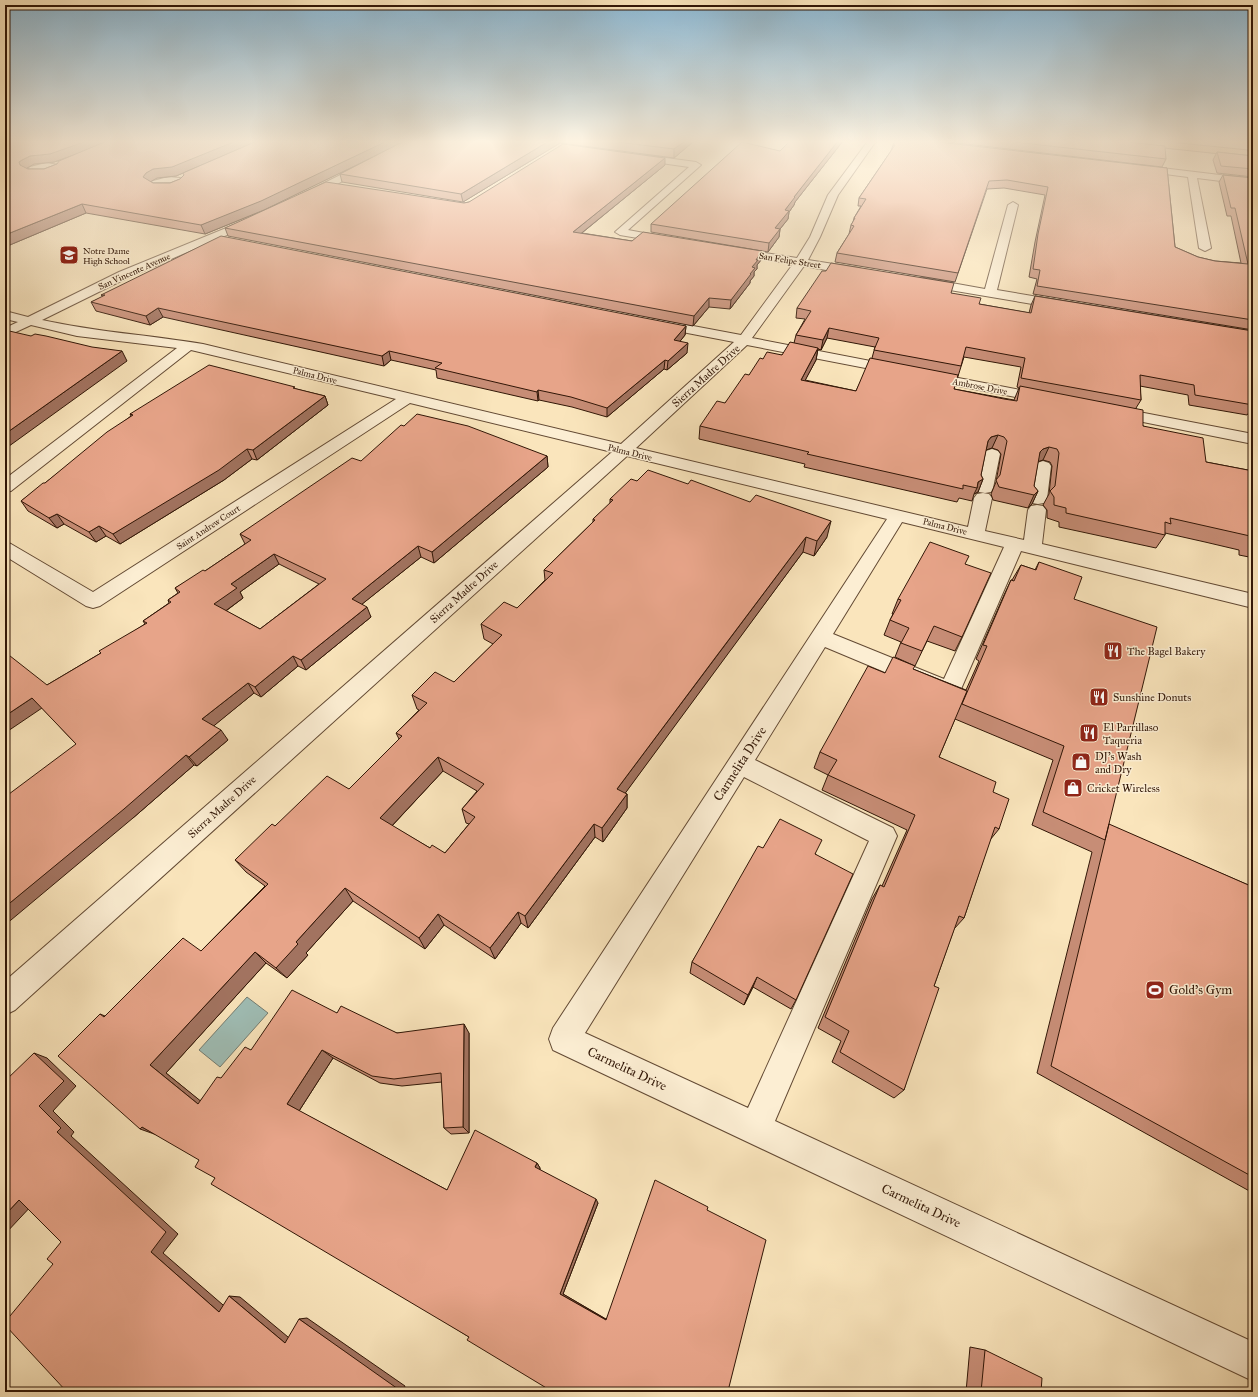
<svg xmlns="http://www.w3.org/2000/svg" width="1258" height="1397" viewBox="0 0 1258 1397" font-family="'IM FELL Great Primer',serif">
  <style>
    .water { fill: #9fbeb6; stroke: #737b70 }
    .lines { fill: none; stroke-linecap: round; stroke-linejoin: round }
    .minor-casing { stroke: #634a34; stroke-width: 2 }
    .major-casing { stroke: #311606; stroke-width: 2 }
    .minor { fill: #fceed3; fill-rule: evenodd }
    .major { fill: #edc27e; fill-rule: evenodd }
    .wall { fill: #c78d76; stroke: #311606; fill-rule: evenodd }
    .shaded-wall { fill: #a27360; stroke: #311606 }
    .building { fill: #e7a489; stroke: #311606; fill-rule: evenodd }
    .labels { text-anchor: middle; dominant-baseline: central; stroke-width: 3; stroke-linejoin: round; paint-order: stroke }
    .far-poi-label { font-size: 9px; fill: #311606; stroke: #fceed3; text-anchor: start }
    .far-street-label { font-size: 9px; fill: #311606; stroke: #fceed3 }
    .street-label { font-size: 11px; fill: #311606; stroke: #fceed3 }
    .poi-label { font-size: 11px; fill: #311606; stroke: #fceed3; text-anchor: start }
    .near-street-label { font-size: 13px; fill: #311606; stroke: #fceed3 }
    .near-poi-label { font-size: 13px; fill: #311606; stroke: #fceed3; text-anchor: start }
  </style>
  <rect width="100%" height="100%" fill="#fae5bc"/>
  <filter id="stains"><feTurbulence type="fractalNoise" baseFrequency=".005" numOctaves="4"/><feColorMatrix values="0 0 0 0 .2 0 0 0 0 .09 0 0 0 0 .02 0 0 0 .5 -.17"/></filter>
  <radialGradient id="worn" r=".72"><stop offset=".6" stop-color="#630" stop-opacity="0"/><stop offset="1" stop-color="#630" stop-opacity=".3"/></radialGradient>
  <!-- water -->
  <path class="water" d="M247,997L268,1013L220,1067L199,1050Z"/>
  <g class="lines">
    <!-- minor casing -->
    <g class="minor-casing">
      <path id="minor" d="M409,141H420L310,198L306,199L301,196L302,194Z
        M868,141H876L838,195L820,237L808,260L859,268L863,270L865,272L863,274L859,276L804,266L752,338L1046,395L1051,396L1053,399L1051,402L1046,403L747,345L636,448L968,527L974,498L977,494L983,493L989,494L992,498L985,531L1024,540L1028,510L1031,506L1037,505L1043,506L1046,510L1042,544L1253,594V608L1021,551L958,696L950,698L942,696L825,647L755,760L893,828L897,836L775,1121L1253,1342V1381L553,1050L549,1039L553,1028L887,519L627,456L15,1010L5,1015V981L612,452L410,403L100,606L93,608L86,606L5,556V542L11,544L93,592L396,399L191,350L11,491L5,492V479L177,348L77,336L31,325L5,337V328L18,322L5,319V311L28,317L119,272L253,217L257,218L258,220L257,222L127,278L42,320C95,332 150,335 203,344L621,444L734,342L651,326L650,323L651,320L656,319L741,335L793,264L733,254L727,251L733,248L797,258L810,237L828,195ZM902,522L1004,547L944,679L833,634ZM744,777L869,841L748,1108L585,1033Z
        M636,154L696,162L701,165L628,230L671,238L672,240L671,242L667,243L620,235L615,232L689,167L633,159L632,157L633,155Z
        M46,163L59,165L63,169C55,178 34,181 25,172L30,167ZM46,169H51L44,171H36Z
        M1137,165L1253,179V185L1197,178L1211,248L1205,251L1199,248L1188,177L1134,170L1132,168Z
        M168,177L180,178L186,183C178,192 157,195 148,185L153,181ZM168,183H174L167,185H160Z
        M1013,202L1018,205L997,290L1062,301L1066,302L1068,305L1066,308L1062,309L920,285L918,282L920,279L924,278L985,289L1008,205Z
        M1113,407L1253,434V444L1108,415L1105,412L1108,409Z
        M992,449L998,451L1000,454L993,488L991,492L985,493L979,492L977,488L984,454L986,451Z
        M1043,461L1049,463L1051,466L1047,499L1044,503L1038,504L1032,503L1029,499L1035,466L1037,463Z"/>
    </g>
    <!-- major casing -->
    <g class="major-casing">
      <path id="major" d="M1127,141H1156L1253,151V157L1131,144Z"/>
    </g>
    <!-- minor -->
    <use href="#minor" class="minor"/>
    <!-- major -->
    <use href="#major" class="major"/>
  </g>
  <!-- wall -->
  <path class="wall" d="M5,141H694L674,158L560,143L463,202L342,182L340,174L368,159L264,210L205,234L86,213L5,247ZM218,158L180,179L170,183H153L150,181L157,178L176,176ZM61,160L57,164L44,169H28L27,168L34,164L54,162Z
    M790,141H843L795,202L794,205L789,212L788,219L780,229L779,237L768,252L651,232V224L780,151Z
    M940,141H1118L1166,159L1162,167Z
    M893,145L1167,168L1175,247L1198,257L1215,261L1241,263L1231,216H1227L1219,182L1223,175L1253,178V330L1033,294L1037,279L1029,277L1035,242L1045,195L1004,188L987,189L955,282L835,262L837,253L849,234L851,225L853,222L854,218L861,206H858L859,198L891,151Z
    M1217,152L1253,156V177L1217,173L1213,160Z
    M665,165L582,233L632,241L762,251L761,260L757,265V269L754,272V276L750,281V283L730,309L709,307L693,326L228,236L225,228L464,203Z
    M951,293L979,304L1029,313L1031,305L1035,296L1253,331V410H1251L1247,415L1189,405L1188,395L1140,386L1141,400L1136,408L1143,426L1206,462L1253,471V571H1251L1249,557L1239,555V550L1205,542L1165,533V535L1156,548L1059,527V522L1047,518V510L1043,505L1049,494L1052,466L1050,462L1043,460L1038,461L1034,486L1038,491L1032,504L1028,508L993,500L991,494L996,482L1001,454L998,450L992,448L986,449L981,475L983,479L978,492L974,494L972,501L959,498L957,502L804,467L805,464L699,439L700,426L725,403L763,359L782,355L794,343L796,335L805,319L796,318L797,308ZM827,338L875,347L872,358L856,391L805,380L816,360L818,349L821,350ZM964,357L1021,367L1017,387L1019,388L1014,400L954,389Z
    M101,295L686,326L685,335L680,341L687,353L667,370L664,369L607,417L572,407L539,400L538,401L437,378L436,370L391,360L384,366L163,317L150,325L96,311L91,302L103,297Z
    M296,389L325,396L328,405L257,460L252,459L224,480L120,544L106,536L96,542L64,524L57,528L28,511L21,501L45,483L131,416L130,414Z
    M547,456L548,467L434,563L421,557L362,604L371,617L306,670L298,666L261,697L254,693L213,726L228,740L197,766L194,765L133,818L76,744L42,708L47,685L101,653L145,624L143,621L169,603L168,600L178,593L175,588L205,571L245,544L240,534L361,461ZM279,564L319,584L260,629L226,611L243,598L240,592Z
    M637,481L827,537L814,556L803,552L713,673L625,793L627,794V808L603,842L595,837L528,928L521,923L495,959L444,925L425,949L353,901L306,953L308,955L287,978L266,963L166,1073L200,1101L221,1078L251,1050L337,1013L397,1033H469V1133L451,1134L444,1128L442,1082L402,1086L380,1083L333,1058L299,1111L447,1190L537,1163L540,1168V1170L598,1203L563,1294L606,1319L707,1210L728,1390L732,1392H553L469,1337L215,1178L199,1160L100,1014L105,1016L201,951L265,886L246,872L235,860L275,826L349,789L399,739L396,733L419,710L417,709L412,695L454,682L493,644L484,639L481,624L517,608L545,580L544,570L593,522V519L610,504V499ZM443,771L477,791L462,809L466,823L469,824L445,853L430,848L392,826Z
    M1039,562L1074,599L1109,825L1253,887V1193L1037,1073L1092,852L1032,825L1053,760L955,719L939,757L993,792L999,829L990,840L964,918L954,929L934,986L904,1090L894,1098L832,1062L841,1041L818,1028L872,899L880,885L882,886L907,830L822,790L828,775L814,768L820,752L885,673L913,669L966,690L979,661L976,659L1004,595L1011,580H1012L1021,565L1035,570Z
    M965,564L962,637L955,651L927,641L915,666L895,657L901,642L884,635L890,620L893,614H892L898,599Z
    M763,848L816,854L796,1000L791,1009L753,987L744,1005L690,973L692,962Z
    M970,1347L985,1350L1041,1392H966Z"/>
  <!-- shaded-wall -->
  <path class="shaded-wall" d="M87,141H113L54,162L34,164L27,168L24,171L20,165L19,162L22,160L30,156Z
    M236,141H258L176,176L157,178L150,182L143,177L146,173L153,169Z
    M387,141H406L264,210L205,234L201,225Z
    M549,141H560V143L463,202L461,194Z
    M685,141H694L674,158V149Z
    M838,141H843L795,202L794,205L789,212L788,219L780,229L779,237L768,252L769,243L775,228L785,210L794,197Z
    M665,158V165L573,240V232Z
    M82,204L86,213L5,247V235Z
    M762,251L761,260L757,265V269L754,272V276L750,281V283L730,309L731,300L752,267L756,260Z
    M709,298V307L693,326L694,316Z
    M158,308L163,317L150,325L146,316Z
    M686,326L685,335L674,349V340Z
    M829,328L827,338L821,350L823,340Z
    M688,343L687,353L667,370L668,361Z
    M818,348L816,360L799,392L801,380Z
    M122,351L127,361L5,449V434Z
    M389,351L391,360L384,366L382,356Z
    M665,360L664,369L607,417V408Z
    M538,390L539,400L538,401L537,392Z
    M325,396L328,405L257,460L253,450Z
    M998,435L992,448L986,450L988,441L991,437Z
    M1049,447L1043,460L1037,462L1040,452L1043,449Z
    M247,449L252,459L224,480L120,544L113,534Z
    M547,456L548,467L434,563L432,552Z
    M983,479L978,492L974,494L977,488L978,482Z
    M1038,491L1032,504L1028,508L1034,495Z
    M57,514L64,524L57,528L49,518Z
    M831,521L827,537L814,556L817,541Z
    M99,526L106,536L96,542L89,532Z
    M806,537L803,552L618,803L617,789Z
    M418,546L421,557L356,609L352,599Z
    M274,554L279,564L240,592L243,598L220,615L214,604L231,584Z
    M367,607L371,617L306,670L301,660Z
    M293,656L298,666L261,697L255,687Z
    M248,683L254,693L210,729L202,719Z
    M32,698L42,708L5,733V716Z
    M221,730L228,740L197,766L189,757Z
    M186,755L194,765L133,818L5,925V907Z
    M438,757L443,771L387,831L380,818Z
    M627,794V808L603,842L602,828Z
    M594,824L595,837L528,928L525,916Z
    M345,888L353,901L306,953L308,955L287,978L276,968L296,942Z
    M518,912L521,923L495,959L490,948Z
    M438,914L444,925L425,949L419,938Z
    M255,952L266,963L166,1073L213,1111L198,1104L150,1065Z
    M757,977L753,987L744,1005L748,995Z
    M464,1024L469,1033V1133L463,1127Z
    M322,1050L333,1058L299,1111L287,1104Z
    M34,1053L47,1058L76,1086L53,1111L74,1132L71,1136L178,1234L163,1253L230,1311L219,1312L151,1252L57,1132L39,1106Z
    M142,1127L157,1135L140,1129Z
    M537,1163L540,1168L539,1172L535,1167Z
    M596,1199L598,1203L563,1294L607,1320H606L560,1294Z
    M19,1200L34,1203L5,1234V1215Z
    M229,1296L240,1297L294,1342L285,1343Z
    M307,1318L405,1386L404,1389L409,1392H399L299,1319Z"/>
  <!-- building -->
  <path class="building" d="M5,141H87L50,154L30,156L22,160L19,162L20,165L28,169H44L57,164L59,161L107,141H236L172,167L153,169L146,173L143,177L153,183H170L180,179L184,175L183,173L257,141H387L261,201L201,225L82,204L5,235Z
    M404,141H549L461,194L340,174Z
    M610,141H685L674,149Z
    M790,141H838L794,197H795L785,210L789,211L775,228L780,229L769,243L651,224L742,142L780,151Z
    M895,141H930L1167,168L1175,247L1198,257L1215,261L1248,264L1235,208H1231L1223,175L1253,178V320L1037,286L1040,270L1033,269L1038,234L1048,187L1007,180L989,181L958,273L837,253L854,226L851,225L855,218H854L866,199L859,198L895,145H893Z
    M1005,141H1118L1165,146L1166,159Z
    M563,144L665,158L573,232L632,241L643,232L762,251L756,260H758L752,267L755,268L750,274H751L731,300L709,298L694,316L225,228L326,182L464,203L469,202Z
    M1217,152L1253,156V169L1221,166Z
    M221,236L686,326L674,340L688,343L668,361L665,360L607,408L571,397L538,390L537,392L435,368L442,363L389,351L382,356L158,308L146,316L91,302L105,295H101Z
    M831,263L954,283L951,293L981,298L979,304L1031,313L1035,296L1253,331V405L1195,395L1194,385L1140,375L1141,400L1021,378L1025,358L966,347L961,366L874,350L879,338L829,328L823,340L796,335L811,311L797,308L822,271H826Z
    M5,330L31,336L35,334L46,336L92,347L122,351L5,434Z
    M790,342L818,348L801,380L856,391L870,358L958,375L954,389L1004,399L1017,401L1020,386L1143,410V426L1203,438L1206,462L1253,471V543L1250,542V536L1170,518L1171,524L1165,522V535L1066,513V508L1054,505V497L1050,491L1055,486L1059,453L1057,449L1049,447L1043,449L1040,452L1034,486L1038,491L1034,495L999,487L996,480L1000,475L1007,441L1004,437L998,435L991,437L988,441L981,475L983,479L978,482L977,488L963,485V489L807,454L809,452L700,426L717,401L725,403L745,374L749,375L760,358L763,359L767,352L782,355Z
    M209,365L295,387L293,388L325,396L253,450L247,449L219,470L113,534L99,526L89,532L57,514L49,518L21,501L43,483H45L107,432L133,415L130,414Z
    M417,414L468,426L547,456L432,552L418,546L352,599L367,607L301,660L293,656L255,687L248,683L202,719L221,730L189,757L186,755L124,809L5,907V797L76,744L32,698L5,716V652L47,685L101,653L99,651L147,623L143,621L171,602L168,600L180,592L175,588L203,570L205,571L251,540L240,534L352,458L361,461L401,425L404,426ZM274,554L326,579L260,629L214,604L237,588L231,584Z
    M648,470L688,484L691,480L750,502L756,495L831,521L817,541L806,537L715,658L617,789L627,794L602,828L594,824L525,916L518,912L490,948L438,914L419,938L345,888L296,942L298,944L276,968L255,952L150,1065L198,1104L217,1077L221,1078L245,1047L251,1050L292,990L337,1013L341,1006L397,1033L464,1024L463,1127L444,1128L441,1073L394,1079L372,1076L322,1050L287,1104L447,1190L475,1130L537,1163L535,1167L596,1199L560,1294L606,1320L655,1180L708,1207L707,1210L766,1240L728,1391L729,1392H553L467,1340L469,1337L211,1184L215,1178L195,1167L199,1160L142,1127L140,1129L58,1056L100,1014L104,1017L183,938L201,951L268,884L235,860L272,824L275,826L327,776L349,789L402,736L396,733L427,703L412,695L435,672L454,682L502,635L481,624L504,602L517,608L553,573L544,570L595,520L593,519L613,500L610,499L631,479L637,481ZM438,757L484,784L462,809L475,817L445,853L432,845L430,848L380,818Z
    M930,542L969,556L965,564L991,573L962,637L934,626L922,651L901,643L909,628L890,620L901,600L898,599Z
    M1039,562L1082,577L1074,599L1157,627L1105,840L1043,812L1064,746L962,704L987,646L983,645L1011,580L1014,581L1021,565L1036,570Z
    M893,657L915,666L913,669L967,691L939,757L996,782L993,792L1009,799L999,829L995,827L964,918L959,916L934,986L939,988L904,1090L840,1052L849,1031L825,1017L880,885L884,887L915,815L828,775L837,760L820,752L868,666L885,673Z
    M780,819L822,840L815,854L853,874L796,1000L757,977L748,995L692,962L758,846L763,848Z
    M1109,824L1253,887V1177L1051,1066Z
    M34,1053L64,1081L39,1106L61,1128L57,1132L166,1232L151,1252L219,1312L229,1296L285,1343L299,1319L398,1389L397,1391L399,1392H67L5,1325V1322L53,1264L47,1259L61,1242L19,1200L5,1215V1081Z
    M985,1350L1042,1378L1041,1392H981Z"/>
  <!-- sky -->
  <linearGradient id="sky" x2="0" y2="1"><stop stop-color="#8bb8d4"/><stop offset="0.42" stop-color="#fdf3e1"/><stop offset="1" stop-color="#fdf3e1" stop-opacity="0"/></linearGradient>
  <rect width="1258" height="337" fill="url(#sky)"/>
  <!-- icons -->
  <defs>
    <g id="school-square" transform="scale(1)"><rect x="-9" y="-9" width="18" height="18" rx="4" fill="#8f2418" stroke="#fceed3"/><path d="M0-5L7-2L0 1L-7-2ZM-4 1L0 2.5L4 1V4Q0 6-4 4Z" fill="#fff"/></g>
    <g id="restaurant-square" transform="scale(1)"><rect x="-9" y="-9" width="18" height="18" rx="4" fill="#8f2418" stroke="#fceed3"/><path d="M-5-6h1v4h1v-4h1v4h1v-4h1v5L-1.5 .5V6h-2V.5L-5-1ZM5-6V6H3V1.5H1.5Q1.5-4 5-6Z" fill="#fff"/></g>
    <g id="shop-square" transform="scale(1)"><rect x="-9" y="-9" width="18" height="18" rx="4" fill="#8f2418" stroke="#fceed3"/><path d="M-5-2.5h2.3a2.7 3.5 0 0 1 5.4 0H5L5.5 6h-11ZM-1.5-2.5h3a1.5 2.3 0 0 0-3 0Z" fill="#fff"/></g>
    <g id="stadium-square" transform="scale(1)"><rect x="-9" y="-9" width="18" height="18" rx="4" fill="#8f2418" stroke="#fceed3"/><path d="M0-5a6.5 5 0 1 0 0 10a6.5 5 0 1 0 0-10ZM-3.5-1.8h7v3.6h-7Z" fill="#fff"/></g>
  </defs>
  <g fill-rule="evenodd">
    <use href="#school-square" x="69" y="255"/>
    <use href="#restaurant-square" x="1113" y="651"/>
    <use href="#restaurant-square" x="1099" y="697"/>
    <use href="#restaurant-square" x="1089" y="733"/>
    <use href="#shop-square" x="1081" y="762"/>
    <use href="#shop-square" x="1073" y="788"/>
    <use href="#stadium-square" x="1155" y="990"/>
  </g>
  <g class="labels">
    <!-- far-poi labels -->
    <g class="far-poi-label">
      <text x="83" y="250">Notre Dame<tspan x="83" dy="10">High School</tspan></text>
    </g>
    <!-- far-street labels -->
    <g class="far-street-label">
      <text transform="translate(790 260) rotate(9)">San Felipe Street</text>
      <text transform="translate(134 271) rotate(-24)">San Vincente Avenue</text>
      <text transform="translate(315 375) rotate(14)">Palma Drive</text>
      <text transform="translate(980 386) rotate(11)">Ambrose Drive</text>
      <text transform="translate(630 452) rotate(14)">Palma Drive</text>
      <text transform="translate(945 526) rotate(14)">Palma Drive</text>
      <text transform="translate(208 527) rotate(-33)">Saint Andrew Court</text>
    </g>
    <!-- street labels -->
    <g class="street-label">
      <text transform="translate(706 376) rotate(-42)">Sierra Madre Drive</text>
      <text transform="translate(464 592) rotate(-42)">Sierra Madre Drive</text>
      <text transform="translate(222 807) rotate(-42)">Sierra Madre Drive</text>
    </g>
    <!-- poi labels -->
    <g class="poi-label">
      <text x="1127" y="651">The Bagel Bakery</text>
      <text x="1113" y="697">Sunshine Donuts</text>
      <text x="1103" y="727">El Parrillaso<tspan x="1103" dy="13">Taqueria</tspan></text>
      <text x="1095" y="756">DJ's Wash<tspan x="1095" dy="13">and Dry</tspan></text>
      <text x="1087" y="788">Cricket Wireless</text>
    </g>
    <!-- near-street labels -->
    <g class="near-street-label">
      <text transform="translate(740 764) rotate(-57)">Carmelita Drive</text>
      <text transform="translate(627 1069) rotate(25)">Carmelita Drive</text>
      <text transform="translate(921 1206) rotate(25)">Carmelita Drive</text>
    </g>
    <!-- near-poi labels -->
    <g class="near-poi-label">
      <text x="1169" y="990">Gold's Gym</text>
    </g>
  </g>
  <!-- margin -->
  <rect width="1258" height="1397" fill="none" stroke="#fae5bc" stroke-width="20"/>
  <rect x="6" y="6" width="1246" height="1385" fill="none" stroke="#311606" stroke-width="2"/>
  <rect x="10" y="10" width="1238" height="1377" fill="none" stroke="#311606"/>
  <rect width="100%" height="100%" filter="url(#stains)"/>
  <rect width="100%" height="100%" fill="url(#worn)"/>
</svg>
